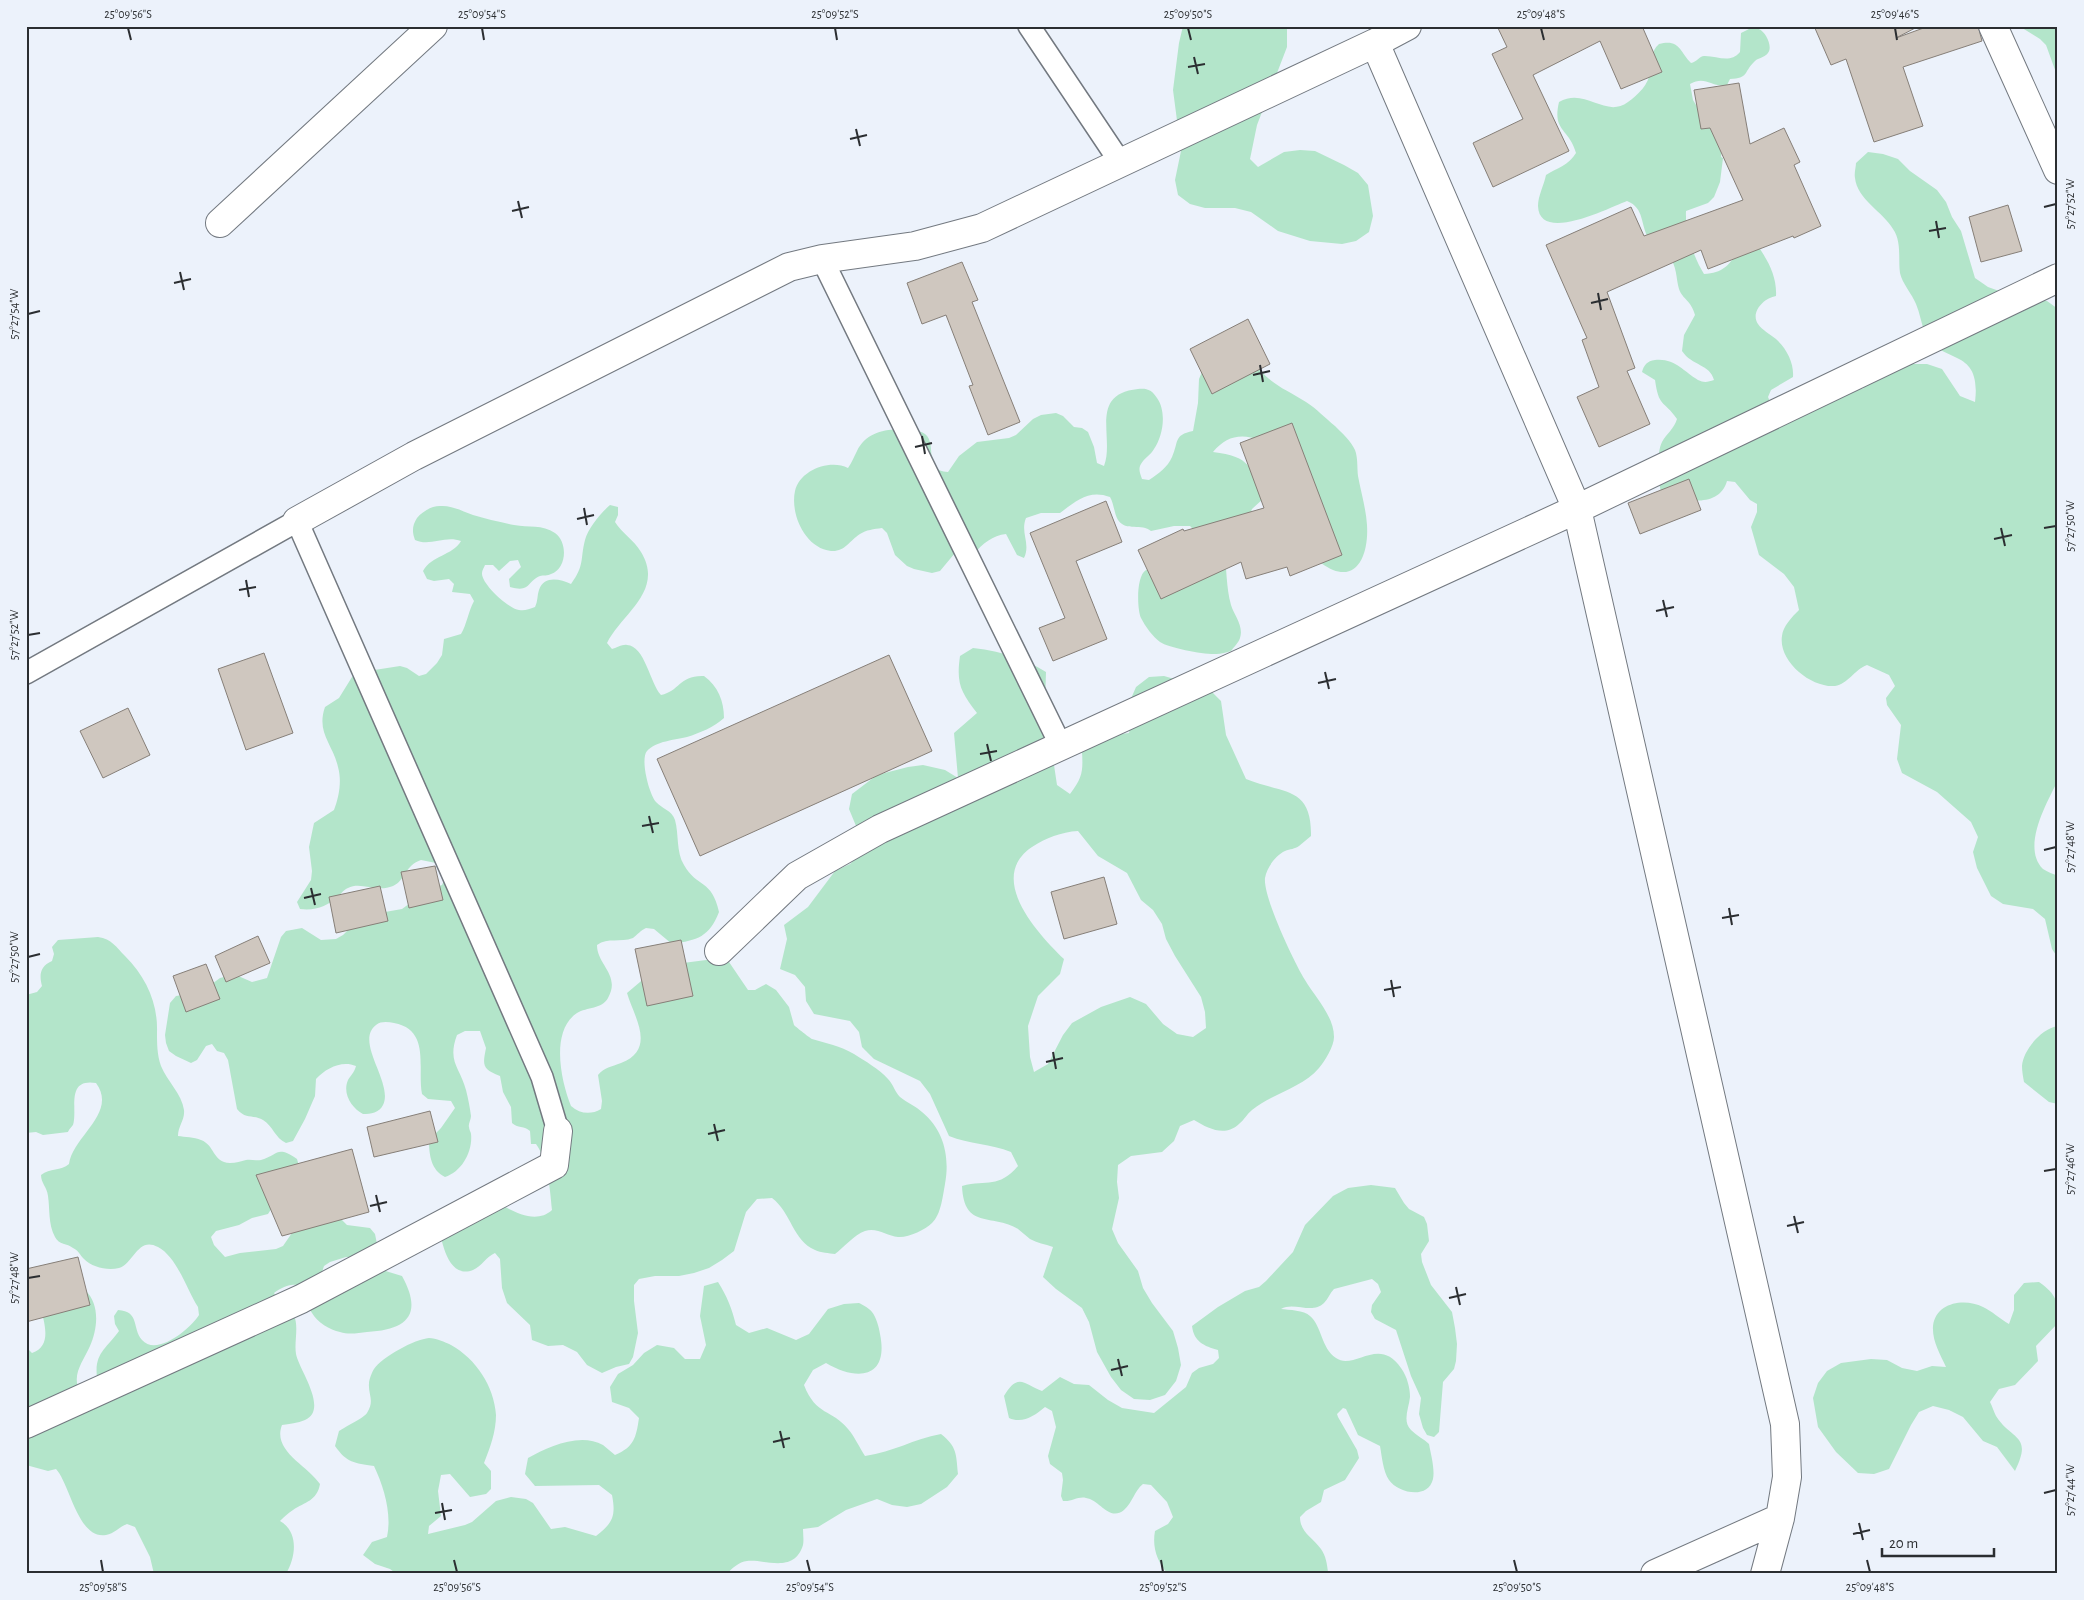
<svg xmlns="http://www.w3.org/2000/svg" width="2084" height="1600" viewBox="0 0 2084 1600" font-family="'Alegreya Sans',sans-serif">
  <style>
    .green { fill: #b3e5ca; fill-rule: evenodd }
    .building { fill: #cfc7bf; stroke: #867f78 }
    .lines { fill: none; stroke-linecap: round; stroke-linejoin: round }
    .service-casing { stroke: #737980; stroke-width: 24 }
    .minor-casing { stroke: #737980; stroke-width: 30 }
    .service { stroke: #fff; stroke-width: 21 }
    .minor { stroke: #fff; stroke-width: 28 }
    .ticks { fill: none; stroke: #2b2e31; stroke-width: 2 }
    .neatline { fill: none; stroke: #2b2e31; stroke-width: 2 }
    .ticks-label { font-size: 12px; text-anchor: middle; fill: #2b2e31 }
  </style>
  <rect width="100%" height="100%" fill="#ecf2fb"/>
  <!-- green -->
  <path class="green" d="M1183,26H1287V47L1257,125L1250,159L1258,167L1284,152L1300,150L1315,151L1344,165L1358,173L1368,185L1373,216L1369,232L1356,241L1342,244L1310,241L1278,231L1251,212L1235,208H1205L1190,204L1178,195L1175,180L1181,151L1173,90L1179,43Z
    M2019,26H2058V78L2046,45L2040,39Z
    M1751,28C1752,28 1758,29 1759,29C1766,32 1773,47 1768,53C1764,58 1757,58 1754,62C1743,73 1749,78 1730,79L1727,85C1711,88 1706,75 1690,84L1693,100L1722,148L1721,157L1723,158L1720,182L1714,197L1708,203L1686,211C1685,232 1693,256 1704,274C1728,273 1730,260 1745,245L1760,249C1770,264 1777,279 1776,296C1764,298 1750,312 1758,324C1762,330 1770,334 1776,339C1787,349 1794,363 1793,377L1771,390L1768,397L1771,404L1822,376C1834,372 1855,379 1863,389L1867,379L1894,364H1927L1942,369L1960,396L1975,402C1982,345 1940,366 1925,333C1921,323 1920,313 1916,304C1912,294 1902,283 1900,273C1898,259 1902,242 1893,229C1883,212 1857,199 1855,178C1854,173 1856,167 1856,163L1868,152L1883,154L1898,159L1910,171L1937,190L1946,202L1952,217L1961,231L1975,278L1988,287L2002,292L2031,301H2047L2058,309V780C2047,803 2021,847 2043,869C2047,872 2054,874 2058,876V958L2052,949L2045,919L2033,909L2003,904L1991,896L1977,868L1973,852L1978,837L1971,822L1937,792L1902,773L1897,759L1901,725L1887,705L1886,698L1895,686L1889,675L1867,665C1854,670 1848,684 1835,686C1811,688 1778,661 1782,636C1783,626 1792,617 1799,610L1794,587L1784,574L1759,555L1751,527L1757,512V504L1750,500L1735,482L1727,481C1719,509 1684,500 1663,496C1657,485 1656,454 1662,442C1667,433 1674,429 1677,419C1663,399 1659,408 1655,380L1642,372C1644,365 1647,361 1655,360C1675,358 1683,371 1698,380C1704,383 1708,382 1714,380C1710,364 1692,366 1682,351L1684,335L1695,315C1691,300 1683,300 1679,289C1676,279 1677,265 1669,257C1663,250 1654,246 1649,239C1640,225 1645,208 1627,201C1611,207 1539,244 1538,206C1538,196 1544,185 1546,175C1557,168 1569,165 1576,153C1569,128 1552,132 1559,102C1586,87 1605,119 1628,102C1638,95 1649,84 1650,72C1652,61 1650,52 1659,44C1680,39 1679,51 1691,63C1697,62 1700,55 1705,56C1718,56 1730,64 1740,52L1741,33Z
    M1259,369C1275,387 1286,389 1306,402C1317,409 1325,418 1335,426C1342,433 1351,441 1355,450C1358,458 1357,467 1358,476C1361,492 1366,509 1367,525C1369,557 1355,588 1321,563L1260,440C1241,433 1226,436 1213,452C1251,457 1249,465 1264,498L1252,509L1249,517L1224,550C1227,569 1226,587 1231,605C1234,615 1244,626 1240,638C1239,642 1234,647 1231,651C1227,652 1221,654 1216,654C1206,655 1169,648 1160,642C1153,637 1145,626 1141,618C1137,609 1136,576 1146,570C1148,569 1151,569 1154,569L1196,532L1190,526H1174L1151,531C1142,523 1126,532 1118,520C1114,513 1114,504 1110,497C1089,489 1076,501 1060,513H1041L1026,518C1020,533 1031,543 1024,558L1017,555L1006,534C993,535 982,544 974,554L955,553L940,571L932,573L914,569L907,566L895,555L887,533L882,528C874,529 866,530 860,534C849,541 845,552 831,551C805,548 790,514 795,491C800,470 830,459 848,468C852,462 854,457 857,451C866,432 887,428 906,430C912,430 920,430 925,434C938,444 922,471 948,472L959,456L977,442L1009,438L1016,435L1033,419L1041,415L1056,413L1063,416L1074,427L1082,428L1088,432L1094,447L1097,463L1104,466C1115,438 1088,394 1138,389C1147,388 1152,390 1157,398C1167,412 1163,436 1154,449C1151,455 1144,458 1141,464C1138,469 1140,473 1142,479L1149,480C1158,474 1168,467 1172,457C1179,442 1173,435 1193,431L1198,403L1199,379L1202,372Z
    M610,505L618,507V515L615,522C622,533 634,540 641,552C665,591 621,614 607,643L612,649C616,648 623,644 627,645C645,646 650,683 661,695C680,691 679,675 704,676C718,686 724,701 724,718C714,727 700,733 687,737C675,740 656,741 647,751C640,759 649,794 656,802C662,809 672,810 675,820C679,834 676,852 684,865C697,888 712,879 719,912C709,937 698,940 672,944L654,929L646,928C641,930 637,935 633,938C620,943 608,937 597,945C597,965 621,975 608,998C602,1009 587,1007 577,1013C550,1031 561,1081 571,1106C580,1114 591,1115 601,1109L602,1101L598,1075C605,1067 611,1067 621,1063C657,1049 634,1017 627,993L653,971L683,963L714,959L729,962L748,990H755L766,984L776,990L789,1007L794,1025C797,1028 810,1038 812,1039C826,1043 840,1046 854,1054C865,1061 879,1069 888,1079C893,1084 895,1092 900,1097C907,1103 916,1106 922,1112C944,1130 950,1157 945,1184C943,1195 941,1215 932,1223C925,1230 908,1238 898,1237C887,1236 877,1227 865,1231C854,1235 844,1247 835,1254C829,1253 821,1253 815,1250C793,1241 791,1212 772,1198L757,1199L746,1212L734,1251L722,1260L709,1268L694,1273L679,1276H655L639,1279L634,1285V1301L638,1333L633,1357L629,1364L616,1367L602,1373L587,1365L577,1352L563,1345L548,1346L532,1340L530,1325L507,1303L502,1288L500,1259L495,1253C486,1257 482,1266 473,1270C447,1280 441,1238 438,1222L500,1204C515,1213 537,1224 552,1210C550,1189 548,1161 536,1144H531L530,1131C525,1126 517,1128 512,1123L511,1107L503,1092L500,1076C481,1069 483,1064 486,1048L480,1031H465L457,1035C447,1062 460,1067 466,1090C468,1098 470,1108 471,1116C471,1120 468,1124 469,1127C469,1130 471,1132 471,1134C473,1151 462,1172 445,1177C431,1170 429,1155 429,1140L441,1128L455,1108L451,1101L428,1099L422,1094C417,1068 431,1030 394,1023C388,1022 381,1021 376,1025C354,1042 394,1083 383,1105C379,1113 371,1114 363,1114C352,1108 342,1094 348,1080C351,1075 354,1073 356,1066C342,1060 326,1068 316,1079L315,1096L305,1119L293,1141L286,1143C275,1138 273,1126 263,1120C253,1114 246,1120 237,1109L228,1060L224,1053L217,1051L212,1044L206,1046L197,1060L191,1063L176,1056L169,1051L166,1043L165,1035L170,1003L176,996L201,992L220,978L228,976L236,975L252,982L267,978L281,937L286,931L302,928L321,940L336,939L343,935L349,929L385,912L402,909L428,890L442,885L446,876L436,863L421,860C404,866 406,880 393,886C376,893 361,881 348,888C345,889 341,893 339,896C327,906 316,911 300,909L297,902L311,880L312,871L309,847L314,823L334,810C339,797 342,781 338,767C333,744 316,733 325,707L339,698L352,677L368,671L400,666L407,668L419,676L426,674L437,663L442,655L444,639L461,634C467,624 468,612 474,601L470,594L452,592L454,584L449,579L434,581L427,579L423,571C432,555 452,556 461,541C445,535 430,547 415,540C412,532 412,526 417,518C422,512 431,506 440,506C451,505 462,511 473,515C486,519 500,522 514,525C529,528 542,524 555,533C568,542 567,569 551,574C548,576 543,575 540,576C527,581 531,593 510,587L509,579L521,567L518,560L510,561L499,571L493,565H485C484,568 482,570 482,573C481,584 509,609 519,610C525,611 529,609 535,607C538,601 537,596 539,590C544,575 560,579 571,584C585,565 580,559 585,540C588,528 601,513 610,505Z
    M973,648C999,651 1024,658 1046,672L1045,705L1057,785L1070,794C1083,777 1083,771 1082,751L1114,735L1129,733L1132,717L1130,701L1136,687L1149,677L1164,676L1209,689L1221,701L1226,735L1246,779C1282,794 1312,785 1311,836C1307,839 1303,843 1299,846C1295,849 1290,849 1285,851C1276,855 1267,867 1265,878C1263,897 1294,962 1305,980C1315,997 1334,1016 1334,1037C1334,1046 1325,1061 1319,1068C1302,1088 1273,1093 1252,1110C1247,1114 1244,1120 1239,1124C1225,1137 1209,1129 1194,1120L1180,1126L1174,1141L1162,1152L1131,1156L1118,1165L1117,1182L1119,1198L1112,1229L1118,1243L1138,1271L1143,1288L1152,1303L1173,1331L1178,1348L1181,1365L1176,1381L1165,1395L1150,1400L1134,1399L1121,1390L1111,1377L1097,1352L1089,1322L1082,1308L1056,1289L1043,1277L1053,1247C1045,1244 1037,1243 1030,1239C1026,1236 1022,1232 1018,1229C991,1213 964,1230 962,1186C988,1179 998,1189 1018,1166L1011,1152C991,1144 969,1144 949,1136L930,1094L920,1081L874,1059L862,1047L859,1032L850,1021L814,1014L806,1001L805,987L795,975L780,969L787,939L784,925L808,907L835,871L850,864L861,853V838L849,809L852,794L877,775L908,767L923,765L945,770L958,778L954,733L977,713C961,692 956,684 960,656ZM1078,831L1098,856L1127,873L1141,900L1153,910L1162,924L1166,939L1175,956L1201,997L1205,1012L1206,1028L1193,1037L1177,1034L1163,1024L1146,1004L1130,997L1101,1007L1072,1023L1063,1035L1048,1064L1034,1072L1030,1057L1028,1026L1038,996L1060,974L1064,959C1038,934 986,878 1032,847C1046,838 1061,832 1078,831Z
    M98,937C112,939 116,947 125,956C146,977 158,1003 157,1032C157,1043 157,1055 161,1066C167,1081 182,1094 184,1110C185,1120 178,1126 178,1136C185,1137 194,1137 201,1140C215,1145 212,1162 230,1163C236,1163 241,1161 246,1160C251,1159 256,1161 261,1160C279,1155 276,1145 297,1159L299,1166L268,1214L252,1218L239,1225L216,1231L211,1237L214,1245L225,1257L240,1253L276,1249L283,1246L296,1227L335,1213L347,1225L370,1228L375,1234L378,1249L361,1257H346L330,1262L324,1266L321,1275L379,1269L402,1276C423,1314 408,1330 367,1332C358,1333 349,1335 340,1332C330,1330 317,1322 312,1313C308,1308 309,1300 307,1294C299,1279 285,1285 274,1293C279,1303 289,1306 294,1316C299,1326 294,1342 296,1354C299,1370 329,1409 305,1420C298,1423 289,1424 282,1425C272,1451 307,1465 320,1484C317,1501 305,1502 293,1510C288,1513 284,1517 280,1521C299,1532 296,1557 286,1574H154L150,1557L135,1527L127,1524C119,1527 114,1534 106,1535C78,1540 70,1484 56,1469L48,1471L26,1465V1347L32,1353C53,1346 44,1322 40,1305L85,1290C100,1304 98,1328 90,1346C83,1362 70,1376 81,1393L97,1377C94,1353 107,1348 119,1331L115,1324L114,1316L118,1310C140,1311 132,1329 142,1340C157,1357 191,1328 199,1315L198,1307C187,1290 177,1257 158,1247C138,1236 134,1263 119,1268C107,1271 92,1267 84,1259C80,1255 78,1250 73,1248C67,1243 59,1245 55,1237C48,1224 50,1209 48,1196C47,1187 41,1183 41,1175C50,1168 61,1171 69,1164C73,1136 118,1113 96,1083C65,1078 78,1110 73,1125C72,1126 68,1131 68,1132L43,1135L36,1132L26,1133V995L37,992L42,986C39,975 40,966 52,961L54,954L52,947L58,940Z
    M2058,1026V1104L2049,1102L2024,1082C2023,1077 2022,1071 2022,1066C2023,1050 2042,1028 2058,1026Z
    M1371,1185L1395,1188L1404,1203L1409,1209L1424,1217L1427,1224L1429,1241L1421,1254L1422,1262L1431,1285L1452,1312L1455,1328L1457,1344L1456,1361L1454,1369L1443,1382L1439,1432L1434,1437L1427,1435L1423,1428L1419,1414L1421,1398L1411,1376L1396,1330L1375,1319L1371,1312L1372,1305L1381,1292L1378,1284L1372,1279L1334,1289C1330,1293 1328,1299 1324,1303C1312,1315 1294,1301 1281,1309C1289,1310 1304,1310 1310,1316C1322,1326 1321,1348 1336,1358C1354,1371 1379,1335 1401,1368C1407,1376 1410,1388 1410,1397C1409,1408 1402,1421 1411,1430C1417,1436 1424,1439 1429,1444C1431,1455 1435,1469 1433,1479C1428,1500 1398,1493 1389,1480C1383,1471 1382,1457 1380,1446L1358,1435L1346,1409L1343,1408L1337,1414L1338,1417L1357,1450L1359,1458L1345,1480L1324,1490L1321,1502L1306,1511L1300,1517C1300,1532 1312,1537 1321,1549C1326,1556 1327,1564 1328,1572L1327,1574H1305L1303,1572L1289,1574H1168C1157,1562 1152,1547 1155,1531L1168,1524L1173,1517L1167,1502L1151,1485L1143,1484C1134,1491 1133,1502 1124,1510C1109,1522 1100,1500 1086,1498C1078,1496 1072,1502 1063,1501L1061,1496L1063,1480L1062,1473L1050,1464L1048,1456L1056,1427L1052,1411L1045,1407C1034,1416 1023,1424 1009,1418L1004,1396C1018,1372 1024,1384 1042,1391L1060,1377L1074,1384L1089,1385L1108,1400L1122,1408L1154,1413L1186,1387L1192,1373L1199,1368L1213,1364L1219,1358L1218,1350C1204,1346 1194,1342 1192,1326L1218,1307L1245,1291L1259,1287L1266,1281L1293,1252L1305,1225L1333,1196L1348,1188Z
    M718,1282C727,1296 732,1309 736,1325L749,1333L767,1328L796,1340L809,1334L828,1309L844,1304L859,1303C863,1305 869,1308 872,1312C876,1317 879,1327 880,1334C889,1378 858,1382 826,1363L813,1370L804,1385C816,1416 832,1409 848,1429C855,1437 859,1447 865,1456C894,1452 913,1439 941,1434C957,1447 956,1453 958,1474L947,1487L921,1504L907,1507L892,1505L877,1499L846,1510L818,1527L803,1529C803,1534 804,1540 803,1545C794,1574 766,1559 747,1561C739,1562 732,1568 727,1574H397L390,1569L375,1564L363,1555L372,1542L387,1537C392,1514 384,1487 374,1466C354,1463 347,1463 335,1446L339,1431C345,1427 365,1417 367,1413C375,1400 368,1395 369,1383C369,1380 372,1372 374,1369C382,1357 415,1339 429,1338C436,1338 445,1342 451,1345C476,1359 494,1386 496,1415C496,1432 490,1448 484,1463L491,1471V1489L486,1494L470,1497L450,1474L441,1475L438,1491L441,1516L429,1526L428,1534L465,1525L472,1522L496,1501L511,1497L526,1499L533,1503L551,1529L565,1527L596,1536C613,1523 616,1516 612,1495L599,1485L535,1486L525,1474L528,1458C548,1447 580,1432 603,1445C607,1448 611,1452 615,1455C634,1447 636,1438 639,1418L629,1408L612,1402L610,1387L618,1374L633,1365L644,1353L657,1345L674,1348L685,1359H700L706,1345L700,1316L704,1286Z
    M2039,1282C2057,1295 2058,1301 2058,1323L2036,1346L2038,1361L2015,1385L1999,1389L1990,1402C1992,1406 1994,1412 1996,1416C2012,1441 2033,1434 2015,1471L1997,1447L1983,1441L1963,1417L1949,1410L1933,1406L1919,1412L1911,1425L1889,1469L1874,1474L1858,1473L1836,1452L1818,1427L1813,1398L1818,1383L1827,1371L1841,1363L1871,1359L1887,1360L1902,1368L1917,1371L1932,1366L1946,1367C1940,1354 1932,1341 1933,1326C1936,1302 1965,1298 1983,1307C1992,1311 2000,1319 2009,1324L2014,1310V1295L2024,1283Z"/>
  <!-- building -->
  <path class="building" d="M1497,26H1642L1662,72L1621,89L1600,41L1533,75L1569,151L1493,187L1473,143L1523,119L1492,54L1507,47Z
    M1814,26H1919L1896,38L1929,26H1978L1982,41L1903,67L1923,126L1874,142L1846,59L1831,65Z
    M1739,83L1750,144L1784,128L1800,162L1794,165L1821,226L1794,238L1793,236L1708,269L1701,250L1607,292L1635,368L1627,371L1650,424L1599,447L1577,397L1599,387L1582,340L1587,338L1546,245L1631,207L1644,236L1743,200L1710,128L1701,129L1694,90Z
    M2008,205L2022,251L1981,262L1969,217Z
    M962,262L978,300L972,302L1020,422L988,435L969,386L973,385L946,315L922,324L907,283Z
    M1248,319L1270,364L1212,394L1190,349Z
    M1292,423L1342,555L1290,576L1287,567L1246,579L1241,562L1161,599L1138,550L1183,529L1184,531L1264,508L1240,443Z
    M1689,479L1701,510L1640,534L1628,503Z
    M1106,501L1122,542L1076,561L1107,639L1053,661L1039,628L1065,618L1030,533Z
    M264,653L293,733L246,750L218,669Z
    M889,655L932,751L700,856L657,759Z
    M128,708L150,755L103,778L80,731Z
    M435,866L443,900L409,908L401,872Z
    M1104,877L1117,924L1064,939L1051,892Z
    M380,886L388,921L336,933L329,897Z
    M258,936L270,963L226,982L215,956Z
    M681,940L693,996L647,1006L635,949Z
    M206,964L220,999L186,1012L173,976Z
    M430,1111L438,1142L374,1157L367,1127Z
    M352,1149L369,1212L282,1236L256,1175Z
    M78,1257L90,1305L26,1322V1269Z"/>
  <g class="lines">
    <!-- service casing -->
    <g class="service-casing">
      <path id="service" d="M1029,26L1120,162
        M822,259L1061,746
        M26,673L297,521L542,1077L558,1131"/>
    </g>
    <!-- minor casing -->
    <g class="minor-casing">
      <path id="minor" d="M1993,26L2058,170
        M1375,43L1577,509L1785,1424L1787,1477L1780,1518L1765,1574
        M220,223L433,26
        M297,521L414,456L789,267L822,259L915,246L982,228L1375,43L1407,26
        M719,951L797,876L880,829L1577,509L2058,278
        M26,1424L301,1299L554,1165L558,1131
        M1655,1574L1780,1518"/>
    </g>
    <!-- service -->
    <use href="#service" class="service"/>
    <!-- minor -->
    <use href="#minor" class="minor"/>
  </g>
  <!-- ticks -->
  <path class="ticks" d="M128,28L131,40M482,28L484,40M835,28L837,40M1188,28L1191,40M1541,28L1544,40M1895,28L1897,40M1194,57L1198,74M1188,67L1205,64M856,129L860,146M850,139L867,135M518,201L522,218M2044,207L2056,204M512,211L529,207M1936,221L1939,238M1929,231L1946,228M180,272L184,290M174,283L191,279M1598,293L1601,310M1591,303L1608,299M28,314L40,311M1260,365L1263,382M1253,375L1270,371M922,436L925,454M915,447L932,443M584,508L587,525M577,519L594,515M2001,528L2005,546M2044,528L2056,526M1994,539L2012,535M246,580L249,597M239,590L256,587M1663,600L1667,617M1656,611L1674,607M28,635L40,633M1325,672L1329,689M1318,683L1336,679M987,744L991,761M980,754L997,751M649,816L653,833M642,826L659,823M2044,850L2056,847M311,888L315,905M304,898L321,894M1729,908L1732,925M1722,918L1739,915M28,957L40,954M1391,980L1394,997M1384,990L1401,987M1053,1052L1056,1069M1046,1062L1063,1058M714,1124L718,1141M708,1134L725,1130M2044,1171L2056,1169M376,1195L380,1212M370,1206L387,1202M1794,1216L1798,1233M1787,1226L1804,1222M28,1278L40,1276M1456,1287L1460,1305M1449,1298L1466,1294M1118,1359L1122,1376M1111,1370L1128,1366M780,1431L784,1448M773,1442L790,1438M2044,1493L2056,1490M442,1503L445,1520M435,1513L452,1510M1859,1523L1863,1540M1853,1534L1870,1530M101,1560L103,1572M454,1560L457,1572M807,1560L810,1572M1161,1560L1163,1572M1514,1560L1517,1572M1867,1560L1870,1572"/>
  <!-- border -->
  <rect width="2084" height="1600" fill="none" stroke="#ecf2fb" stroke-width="55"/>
  <!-- scale -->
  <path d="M1882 1548v8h112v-8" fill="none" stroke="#2b2e31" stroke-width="2.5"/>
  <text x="1889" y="1548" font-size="15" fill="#2b2e31" stroke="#ecf2fb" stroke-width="4" paint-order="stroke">20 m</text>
  <rect x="28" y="28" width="2028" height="1544" class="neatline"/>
  <g class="ticks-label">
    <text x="128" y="18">25°09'56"S</text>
    <text x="482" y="18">25°09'54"S</text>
    <text x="835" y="18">25°09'52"S</text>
    <text x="1188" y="18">25°09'50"S</text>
    <text x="1541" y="18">25°09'48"S</text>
    <text x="1895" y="18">25°09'46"S</text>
    <text transform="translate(2070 204) rotate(-90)" y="4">57°27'52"W</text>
    <text transform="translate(14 314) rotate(-90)" y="4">57°27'54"W</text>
    <text transform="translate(2070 526) rotate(-90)" y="4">57°27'50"W</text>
    <text transform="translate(14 635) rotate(-90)" y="4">57°27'52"W</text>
    <text transform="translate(2070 847) rotate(-90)" y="4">57°27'48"W</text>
    <text transform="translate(14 957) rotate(-90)" y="4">57°27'50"W</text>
    <text transform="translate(2070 1169) rotate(-90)" y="4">57°27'46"W</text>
    <text transform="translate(14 1278) rotate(-90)" y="4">57°27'48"W</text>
    <text transform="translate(2070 1490) rotate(-90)" y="4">57°27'44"W</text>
    <text x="103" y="1591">25°09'58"S</text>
    <text x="457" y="1591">25°09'56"S</text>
    <text x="810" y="1591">25°09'54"S</text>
    <text x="1163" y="1591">25°09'52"S</text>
    <text x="1517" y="1591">25°09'50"S</text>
    <text x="1870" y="1591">25°09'48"S</text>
  </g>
</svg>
